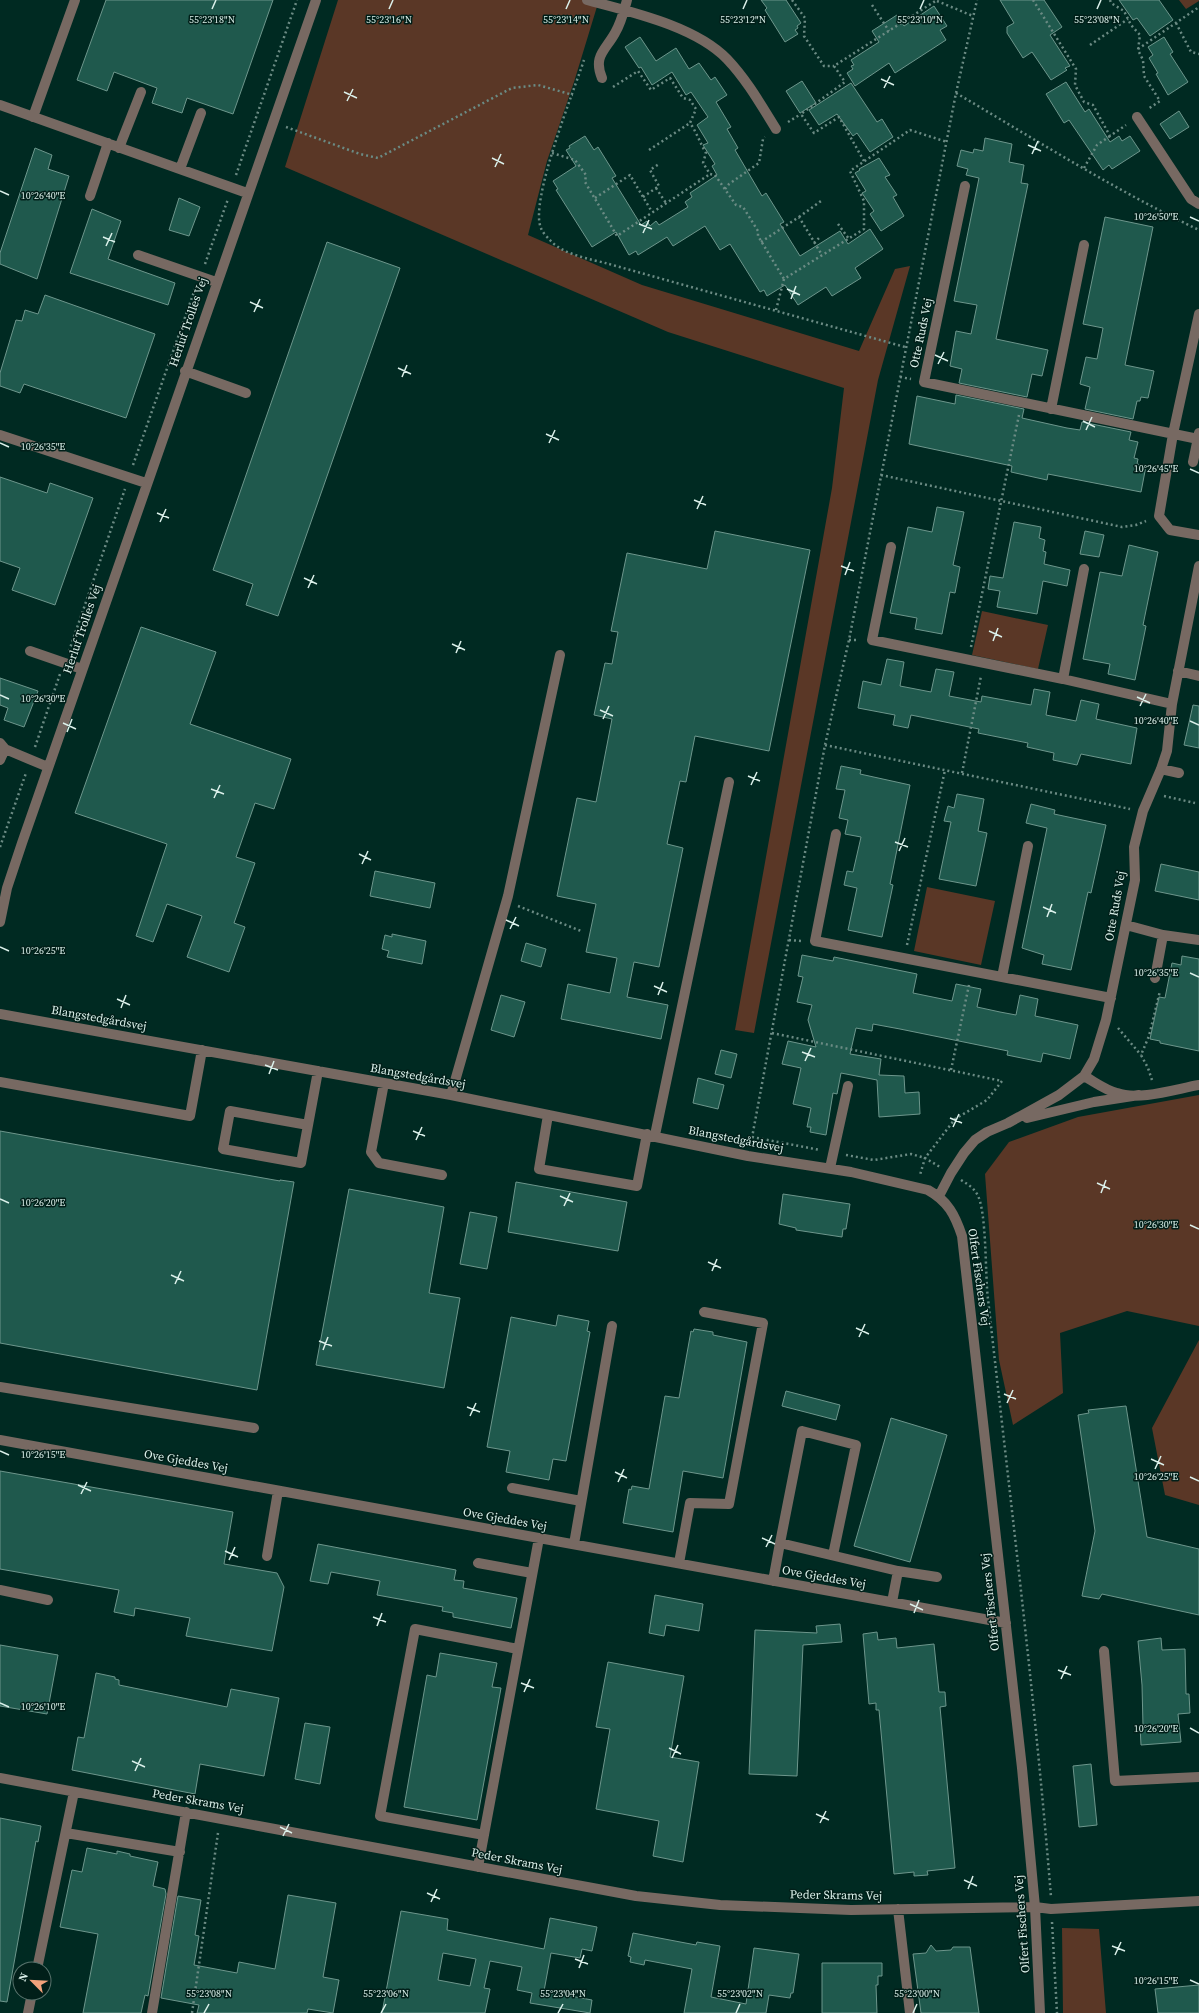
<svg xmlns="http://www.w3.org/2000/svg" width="1199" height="2013" viewBox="0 0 1199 2013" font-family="'Source Serif 4',serif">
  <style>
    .green { fill: #5a3726 }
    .building { fill: #1f594d; stroke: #6d968c; fill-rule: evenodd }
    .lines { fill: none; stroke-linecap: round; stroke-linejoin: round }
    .path { stroke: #6b8b84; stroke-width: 2.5; stroke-dasharray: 2 3; stroke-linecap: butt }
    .minor { stroke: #776962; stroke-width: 10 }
    .ticks { fill: none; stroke: #dbf0ea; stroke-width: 1.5 }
    .labels { text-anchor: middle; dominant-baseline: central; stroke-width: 3; stroke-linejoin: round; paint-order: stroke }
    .street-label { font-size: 12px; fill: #dbf0ea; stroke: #011f19 }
    .ticks-label { font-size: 10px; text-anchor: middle; fill: #dbf0ea; stroke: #011f19; stroke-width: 3; stroke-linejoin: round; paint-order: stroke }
  </style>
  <rect width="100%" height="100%" fill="#002a22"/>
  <!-- green -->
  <path class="green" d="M338,0H599L574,82L547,161L528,235L642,285L859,351L895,269L910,266L878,380L754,1033L735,1030L832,488L844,388L668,332L285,167Z
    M1179,0H1199V1L1186,9Z
    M982,611L1048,625L1038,669L972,655Z
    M927,887L995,901L981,965L914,951Z
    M1199,1095V1326L1127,1311L1060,1333L1063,1393L1013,1425L999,1360L985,1174L1009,1142L1078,1117Z
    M1199,1340V1505L1165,1495L1152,1428Z
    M1062,1928L1099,1929L1106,2013H1063Z"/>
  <!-- building -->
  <path class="building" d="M106,0H273L233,114L187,98L182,113L152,103L157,88L114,72L107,91L77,80Z
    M761,0H786L801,23L797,26L798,28L795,30L798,34L785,42L765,10L767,8Z
    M1000,0H1044L1062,27L1050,35L1070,66L1065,68L1067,70L1051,80L1032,52L1023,58L1007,33V27L1014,23Z
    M1119,0H1159L1173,20L1150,36L1137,18L1133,20Z
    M934,6L947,26L940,30L946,40L895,73L889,63L855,86L847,73L853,69L851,66L854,65L851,60L879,42L872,31L897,15L904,26Z
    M640,37L656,61L676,48L689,69L699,63L711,80L715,77L727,95L716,102L731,127L727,129L738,148L735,150L762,196L766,193L784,222L780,224L800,256L840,231L848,244L870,229L883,249L855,268L861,278L832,296L826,287L798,305L785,285L767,296L764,290L760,292L730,244L720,250L705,226L673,246L667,237L638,255L636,251L629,255L616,232L592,247L556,190L558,189L553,181L576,166L566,150L570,148L569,146L585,136L594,150L598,147L616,176L612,178L641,225L647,221L650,226L656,221L659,225L688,207L685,202L692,197L690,193L717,175L712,166L715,164L703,145L708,143L697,125L708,117L691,92L686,95L672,72L652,85L641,67L639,68L625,47Z
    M1164,37L1173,52L1170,54L1188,82L1168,95L1156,74L1158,73L1149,58L1153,55L1148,47Z
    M802,81L816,103L800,113L786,91Z
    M1066,82L1085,112L1089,109L1110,142L1119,136L1122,141L1130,136L1140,151L1112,169L1109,165L1103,170L1069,120L1064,123L1046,94Z
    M851,83L877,122L882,119L893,137L870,152L857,133L853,136L837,114L819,125L809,110Z
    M1179,111L1189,127L1170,139L1160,124Z
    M985,138L1012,144L1009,162L1024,165L1021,183L1028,184L996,339L1048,350L1042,376L1032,374L1027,397L959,383L962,369L950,366L956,331L971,334L977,305L954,301L979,178L966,175L968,169L957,166L961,150L973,153L974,149L983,151Z
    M35,148L52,155L48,169L69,176L37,279L0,264V253Z
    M879,158L890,175L885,177L897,195L893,197L904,216L881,231L870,214L874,211L862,193L866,191L855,173L860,170L859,169Z
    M179,198L200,207L189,236L169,230Z
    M92,209L121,221L108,259L175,283L168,305L70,273Z
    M1105,217L1153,227L1125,365L1154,371L1148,398L1141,397L1140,401H1137L1133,419L1085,409L1090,387L1080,384L1086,357L1097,359L1103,328L1083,324Z
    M327,242L400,268L278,616L246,605L253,584L213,570Z
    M45,295L155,334L126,418L24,384L20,393L0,386V373L16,320L22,321L25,310L38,314Z
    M956,395L1024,409L1022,418L1067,428L1080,430L1082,422L1131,432L1129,440L1138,442L1134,458L1138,459L1137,464L1146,466L1141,492L1048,474L1047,480L1011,472L1012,466L909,444L917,396L955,404Z
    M0,477L47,493L50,483L93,498L55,605L12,590L20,568L0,561Z
    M937,507L964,512L953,565L960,567L955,593L950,592L942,634L915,629L917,618L890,613L908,527L932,532Z
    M1014,522L1041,527L1039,538L1045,540L1043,551L1046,552L1044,564L1070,570L1067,586L1043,581L1037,614L997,607L1000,591L988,589L990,576L1003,578Z
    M715,531L810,550L769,751L695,736L686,782L680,781L667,844L683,848L659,967L634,962L627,997L668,1005L661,1039L561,1019L568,984L610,993L617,958L586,952L596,904L557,896L577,798L596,802L612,719L594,715L605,663L612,664L618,632L611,631L627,553L707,569Z
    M1085,531L1104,535L1099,557L1080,554Z
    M1129,545L1158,552L1143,625L1146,626L1135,680L1108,674L1110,664L1083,659L1100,572L1122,576Z
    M141,627L216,652L190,724L291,759L274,809L255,803L236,857L255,863L234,923L245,927L229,972L187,957L202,916L167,904L153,942L136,936L167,844L75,813Z
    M887,659L904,662L900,686L931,692L936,669L954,672L949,696L981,702L982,696L1031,705L1034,689L1050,692L1046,715L1076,721L1081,700L1099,704L1096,719L1137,728L1131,764L1081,754L1077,765L1053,760L1054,753L1027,747L1028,743L978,733L979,729L911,715L908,728L893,725L895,715L858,708L863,681L881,685Z
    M0,678L38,691L24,727L4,720L8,708L0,705Z
    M1193,705L1199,706V748L1184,745Z
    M841,766L861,770L860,774L910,785L890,884L893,885L882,937L848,930L857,888L844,885L847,871L853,872L861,837L845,834L848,820L839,818L845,790L836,789Z
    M957,794L984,799L978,831L987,833L976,886L939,879L951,822L944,821L948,806L954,808Z
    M1031,804L1055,810L1054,814L1106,825L1091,893L1088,892L1071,970L1042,964L1044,955L1022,948L1047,828L1026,823Z
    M1161,864L1199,872V900L1155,891Z
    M375,871L435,883L430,908L370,896Z
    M392,934L426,941L422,964L387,957L389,951L382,949L385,935L392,937Z
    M526,943L546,949L541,967L521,961Z
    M802,955L833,961L834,957L917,974L913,993L952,1001L956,984L981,989L977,1007L1000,1012L1016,1015L1020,995L1038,999L1035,1016L1078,1025L1070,1059L1043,1053L1041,1062L1007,1055L1008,1051L900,1029L873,1024L872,1031L856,1028L850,1054L881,1059L879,1075L904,1076L905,1093L919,1092L920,1114L879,1117L877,1080L841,1073L837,1094L833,1093L826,1135L810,1132L811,1127H807L811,1108L793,1104L801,1068L782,1064L788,1041L816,1047L808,1020L812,1005L797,1002L803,977L798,976Z
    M1182,956L1199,959V1051L1160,1043V1041L1150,1039L1159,997L1165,998L1172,963L1181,965Z
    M501,995L525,1002L514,1037L491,1030Z
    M721,1050L737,1054L731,1078L715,1074Z
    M698,1078L724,1085L718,1109L693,1103Z
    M0,1131L280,1181V1180L294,1182L257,1390L0,1343Z
    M516,1182L627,1202L618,1251L508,1232Z
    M349,1189L444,1207L429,1293L460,1298L444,1388L316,1365Z
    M783,1194L850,1204L846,1229H843L842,1237L796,1230V1228L779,1224Z
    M470,1212L497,1217L487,1269L460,1264Z
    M558,1315L589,1321L587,1331L590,1332L566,1461L553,1459L549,1480L506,1472L510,1451L487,1447L511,1317L556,1326Z
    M694,1329L713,1332V1335L747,1342L723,1478L683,1471L673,1532L623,1523L629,1489L631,1490L632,1486L649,1489L665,1396L679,1398L691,1331L693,1332Z
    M786,1391L840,1405L836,1420L782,1406Z
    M1126,1406L1147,1537L1199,1549V1615L1102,1594L1099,1599L1082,1596L1095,1531L1078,1415L1089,1413L1088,1410Z
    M891,1418L947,1435L910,1562L854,1546Z
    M0,1471L233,1512L224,1564L277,1573L284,1587L272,1651L186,1636L190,1618L135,1608L134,1616L114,1612L119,1590L0,1569Z
    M318,1544L456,1570L454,1580L464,1581L463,1588L517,1598L511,1628L453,1617V1613L442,1611L443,1607L377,1595L380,1581L331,1572L328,1584L310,1581Z
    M655,1595L703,1604L699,1631L666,1625L664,1636L649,1633Z
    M840,1624L842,1642L803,1645L797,1776L749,1774L755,1630L817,1633L816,1626Z
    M877,1632L878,1640L896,1638L897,1648L934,1644L939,1692H945L946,1706L940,1707L955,1868L927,1871L928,1875L914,1876V1872L894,1874L879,1710H876V1703L869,1704L863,1634Z
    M1161,1638L1162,1650L1185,1649L1186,1694H1189L1190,1713L1178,1714L1181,1742L1141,1745L1140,1726H1143L1142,1685L1138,1641Z
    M0,1645L58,1655L47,1714L0,1706Z
    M440,1653L497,1663L492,1687L501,1688L477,1820L404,1807L427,1675L436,1677Z
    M608,1662L684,1676L670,1757L699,1762L683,1862L653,1856L659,1821L596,1809L610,1729L596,1727Z
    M96,1673L115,1677V1679L119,1680V1685L227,1707L231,1689L279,1698L264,1776L200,1764L195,1794L72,1770L78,1737L84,1738Z
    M305,1723L330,1727L320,1784L295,1779Z
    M1091,1764L1097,1825L1079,1827L1073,1766Z
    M0,1818L41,1826L38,1842L36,1841L7,2002L0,2001Z
    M87,1848L117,1854V1851L130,1854V1856L158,1862L153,1886L165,1889L166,1894L148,1996L145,1995L141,2013H83L98,1934L60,1927L72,1870L82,1872Z
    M288,1895L336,1903L323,1977L339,1980L333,2013L308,2009L307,2013H197L199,2005L161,1998L178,1896L201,1900L195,1935L199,1936L194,1965L237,1973L239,1962L275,1969Z
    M401,1911L448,1919L447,1930L544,1949L550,1918L597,1927L592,1951L582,1949L580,1958L551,1953L544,1991L592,2000L590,2013L530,2003L532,1993L517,1990L522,1967L490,1961L484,1988L490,1989L485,2013H382ZM443,1953L476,1959L470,1986L438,1980Z
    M633,1933L696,1945L697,1942L720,1946L711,1997L746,2004L754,1948L799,1954L793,1993H791L790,1998L769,1995L766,2013H684L692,1969L645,1960L644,1965L630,1962L631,1957L628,1956Z
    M931,1945L936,1951L951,1950L953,1947H970L979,2013H921L913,1954L926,1953Z
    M822,1963H882V1976H878V1985H876L877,2013H822Z
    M1199,1985V2013H1158L1155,1989Z"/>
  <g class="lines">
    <!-- path -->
    <path class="path" d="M792,0L805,18L804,36L824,66H834
      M1033,0L1076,69L1075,85L1084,102L1093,105L1110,136L1126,125
      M1110,0L1111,3L1124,11L1131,25L1140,35L1138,50L1143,60L1144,76L1160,101L1148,109
      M937,1L973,16
      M872,5L889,31
      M1176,23L1191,52L1199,54
      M1090,45L1128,19
      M1138,49L1199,7
      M584,60C574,91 529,202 541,228C542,232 547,237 550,240C563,255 591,259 609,264L905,347
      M613,87L638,71L651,90L670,78L683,98L690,100L696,109L690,123C697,133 700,143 706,153L703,163L710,174L715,175L736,205L743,207L758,231V236L784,279
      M956,93C1036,140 1115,190 1199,230
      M788,122L801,114
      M286,127L360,154L378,158L512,88L538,85L573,95
      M649,150L690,123
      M552,153L575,160L586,175L585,182L617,236L710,174
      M864,161L839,117L814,133L801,114L845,82L834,66L937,0
      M1084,168L1097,145L1110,136
      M236,175L297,0
      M656,188L666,203
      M725,189L729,184L759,163L763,139L765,137
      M643,197L659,186L650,170L659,164
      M595,198L630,175L652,212
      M799,217L821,201
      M838,224L849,239
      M761,242L799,217L822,255
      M814,243L821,236
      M205,264L228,199
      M776,310L784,279L864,229V201L850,171L910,130L947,142
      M900,377L911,379
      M133,465L195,289
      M881,475L1122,527L1136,525L1146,521
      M849,640H858
      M971,647L1019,415
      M69,651L125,489
      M825,745L1130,809
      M35,747L60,674
      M962,773L981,676
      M1164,796L1195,803
      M0,847L26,773
      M518,906L581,931
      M789,940L802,941
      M907,945L945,770
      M1118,1028L1141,1055
      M772,1033L1002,1081L987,1100L955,1119L925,1158L920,1175
      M951,1070L969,985
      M1152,1080L1148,1068L1141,1055L1149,1036L1160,991
      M752,1137L820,1150
      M751,1143L825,745L849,640L956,93L977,0
      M846,1155L874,1160L911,1154L925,1158L940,1167
      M961,1180C967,1184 973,1187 977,1194C987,1210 985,1277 988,1299C1010,1498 1035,1697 1051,1897
      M1052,1922L1057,2013
      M192,2013L218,1833"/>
    <!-- minor -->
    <path class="minor" d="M587,0C631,12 695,26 727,59C747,80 761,105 776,129
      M602,78C593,56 605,51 615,33C621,23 624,11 627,0
      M0,105L247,193
      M33,117L75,0
      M1137,117L1191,199L1199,204
      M119,148L141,92
      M180,169L201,113
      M965,186L924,382L1198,439
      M90,196L108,143
      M138,255L216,282
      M1199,314L1173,434L1159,516L1170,530L1199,535
      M185,371L246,393
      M1051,409L1084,245
      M0,435L146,483
      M1193,462L1199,433
      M891,547L872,640L1063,679L1172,704
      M30,651L82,669
      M1178,671L1199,676
      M1063,679L1084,569
      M0,743L5,749L48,767
      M0,760L5,749
      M1161,769L1179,773
      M836,834L815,941L1111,998
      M0,922L7,888L22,843L316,0
      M1126,925L1163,935L1155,978
      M1163,935L1199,940
      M1002,977L1028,846
      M0,1014L451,1095L748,1156L851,1172L928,1190C948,1201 955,1215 962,1236L1022,1768L1035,1907L1040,2013
      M1084,1076C1095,1082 1105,1090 1117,1093C1138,1101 1176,1089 1199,1085
      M0,1082L190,1116L202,1050
      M384,1083L371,1152L379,1163L442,1175
      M451,1095L508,896L560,655
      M548,1115L539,1169L637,1186L647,1134
      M1027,1118L1094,1102L1139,1095
      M308,1125L230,1111L223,1149L301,1163L318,1071
      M655,1135L729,782
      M830,1168L848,1086
      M939,1196L951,1173L964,1153L975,1140L987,1132L1008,1123L1059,1095L1084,1076L1094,1059L1106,1020L1135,880L1134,847L1143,811L1161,769L1167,751L1172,704L1199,566
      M0,1387L254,1428
      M0,1440L1006,1623
      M512,1488L581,1501
      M780,1543L802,1431L856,1445L833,1555
      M574,1544L612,1326
      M267,1556L278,1491
      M478,1563L532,1573
      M679,1563L690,1503L729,1504L763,1323L704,1312
      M898,1571L937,1577
      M773,1581L780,1543L898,1571L892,1602
      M0,1590L48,1600
      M1104,1651L1115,1781L1199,1777
      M0,1778L636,1896L720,1905L851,1910L1035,1907L1051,1909L1199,1901
      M66,1833L180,1852
      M484,1835L380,1816L415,1629L518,1649
      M478,1867L539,1538
      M898,1909L910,2013
      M37,1969L74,1792
      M28,2013L32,1993
      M152,2013L186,1812"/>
  </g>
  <!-- ticks -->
  <path class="ticks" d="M212,9L216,0M389,9L393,0M566,9L570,0M743,9L747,0M920,9L924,0M1097,9L1101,0M881,79L894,85M884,88L890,76M344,92L357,98M347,101L353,89M1028,145L1041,151M1032,154L1038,141M492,158L504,164M495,167L501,154M0,191L9,195M1190,217L1199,221M639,224L652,229M643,233L649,220M103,237L115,242M106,246L112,233M787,289L800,295M791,299L796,286M250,302L263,308M254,312L260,299M935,355L948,361M938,364L944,352M398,368L411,374M402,377L407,365M1083,421L1095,427M1086,430L1092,417M546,434L559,440M0,443L9,447M549,443L555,430M1190,469L1199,473M694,500L706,505M697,509L703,496M157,513L169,518M160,522L166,509M841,566L854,571M845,575L850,562M304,578L317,584M308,588L314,575M989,631L1002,637M993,641L998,628M452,644L465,650M456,653L461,641M0,695L9,699M1137,697L1150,703M1140,706L1146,694M600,710L613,716M603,719L609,706M1190,721L1199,725M63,723L76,729M67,732L72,719M748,776L760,781M751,785L757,772M211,789L224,794M214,798L220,785M895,842L908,847M899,851L905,838M359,854L371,860M362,864L368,851M1043,907L1056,913M1047,917L1052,904M506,920L519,926M510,929L516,917M0,947L9,951M1190,973L1199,977M654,986L667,992M658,995L663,982M117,999L130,1005M121,1008L126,995M802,1052L815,1057M805,1061L811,1048M265,1065L278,1070M269,1074L274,1061M950,1118L962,1123M953,1127L959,1114M413,1131L425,1136M416,1140L422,1127M1097,1183L1110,1189M1101,1193L1106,1180M560,1196L573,1202M0,1199L9,1203M564,1206L570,1193M1190,1225L1199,1229M708,1262L721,1268M712,1271L717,1259M171,1275L184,1281M175,1284L181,1271M856,1328L869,1334M859,1337L865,1324M319,1341L332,1346M323,1350L328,1337M1004,1394L1016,1399M1007,1403L1013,1390M467,1407L480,1412M470,1416L476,1403M0,1451L9,1455M1151,1459L1164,1465M1155,1469L1161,1456M615,1472L627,1478M1190,1477L1199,1481M618,1482L624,1469M78,1485L91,1491M81,1494L87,1482M762,1538L775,1544M766,1547L772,1535M225,1551L238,1557M229,1560L235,1547M910,1604L923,1610M914,1613L919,1600M373,1617L386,1622M377,1626L382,1613M1058,1670L1071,1675M1061,1679L1067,1666M521,1683L534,1688M524,1692L530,1679M0,1703L9,1707M1190,1728L1199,1733M669,1748L681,1754M672,1758L678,1745M132,1761L145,1767M135,1771L141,1758M816,1814L829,1820M820,1823L826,1811M280,1827L292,1833M283,1836L289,1824M964,1880L977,1886M968,1889L973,1876M427,1893L440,1899M431,1902L437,1889M1112,1946L1125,1951M1115,1955L1121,1942M575,1959L588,1964M579,1968L584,1955M1190,1980L1199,1984M204,2013L209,2004M381,2013L386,2004M558,2013L563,2004M736,2013L740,2004M913,2013L917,2004"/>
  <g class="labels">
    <!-- street labels -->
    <g class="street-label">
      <text transform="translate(188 322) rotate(-71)">Herluf Trolles Vej</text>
      <text transform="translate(921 333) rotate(-78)">Otte Ruds Vej</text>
      <text transform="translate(82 629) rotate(-71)">Herluf Trolles Vej</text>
      <text transform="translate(1115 906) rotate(-80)">Otte Ruds Vej</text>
      <text transform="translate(99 1018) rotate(10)">Blangstedgårdsvej</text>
      <text transform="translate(418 1076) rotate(10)">Blangstedgårdsvej</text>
      <text transform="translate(736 1139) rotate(11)">Blangstedgårdsvej</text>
      <text transform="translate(979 1277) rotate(82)">Olfert Fischers Vej</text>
      <text transform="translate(186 1461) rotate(10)">Ove Gjeddes Vej</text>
      <text transform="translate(505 1519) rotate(10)">Ove Gjeddes Vej</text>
      <text transform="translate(824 1577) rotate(10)">Ove Gjeddes Vej</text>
      <text transform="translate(990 1602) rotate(-96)">Olfert Fischers Vej</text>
      <text transform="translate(198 1801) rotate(10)">Peder Skrams Vej</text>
      <text transform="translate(517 1861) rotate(11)">Peder Skrams Vej</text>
      <text transform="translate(836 1895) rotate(1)">Peder Skrams Vej</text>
      <text transform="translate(1022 1924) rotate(-94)">Olfert Fischers Vej</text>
    </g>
  </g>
  <g class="ticks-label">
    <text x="212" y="23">55°23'18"N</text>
    <text x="389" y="23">55°23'16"N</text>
    <text x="566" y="23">55°23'14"N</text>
    <text x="743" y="23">55°23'12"N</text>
    <text x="920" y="23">55°23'10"N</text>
    <text x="1097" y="23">55°23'08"N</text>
    <text x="43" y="199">10°26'40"E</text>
    <text x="1156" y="220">10°26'50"E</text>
    <text x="43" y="450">10°26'35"E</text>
    <text x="1156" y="472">10°26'45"E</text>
    <text x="43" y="702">10°26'30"E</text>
    <text x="1156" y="724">10°26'40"E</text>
    <text x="43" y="954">10°26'25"E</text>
    <text x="1156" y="976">10°26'35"E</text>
    <text x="43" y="1206">10°26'20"E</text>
    <text x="1156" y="1228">10°26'30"E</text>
    <text x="43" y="1458">10°26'15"E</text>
    <text x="1156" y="1480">10°26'25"E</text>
    <text x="43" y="1710">10°26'10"E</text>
    <text x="1156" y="1732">10°26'20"E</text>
    <text x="1156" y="1984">10°26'15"E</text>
    <text x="209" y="1997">55°23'08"N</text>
    <text x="386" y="1997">55°23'06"N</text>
    <text x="563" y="1997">55°23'04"N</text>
    <text x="740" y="1997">55°23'02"N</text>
    <text x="917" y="1997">55°23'00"N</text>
  </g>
  <!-- north arrow -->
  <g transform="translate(32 1981) rotate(294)"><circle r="19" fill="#011f19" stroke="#58736d"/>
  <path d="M0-3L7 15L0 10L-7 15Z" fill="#f1a27b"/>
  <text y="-6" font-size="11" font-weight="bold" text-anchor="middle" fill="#dbf0ea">N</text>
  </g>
</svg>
